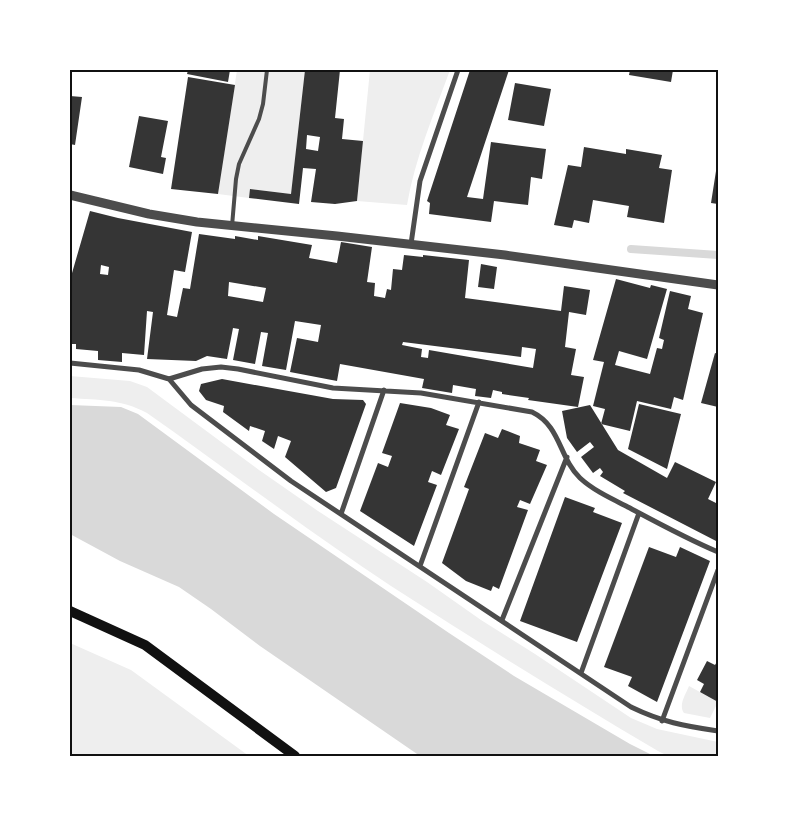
<svg xmlns="http://www.w3.org/2000/svg" width="788" height="826" viewBox="0 0 788 826" font-family="Inter,sans-serif">
  <style>
    .green { fill: #eee }
    .water { fill: #d9d9d9 }
    .lines { fill: none; stroke-linecap: round; stroke-linejoin: round }
    .stream { stroke: #d9d9d9; stroke-width: 8 }
    .building { fill: #353535; fill-rule: evenodd }
    .service { stroke: #4c4c4c; stroke-width: 4 }
    .minor { stroke: #4c4c4c; stroke-width: 5 }
    .tertiary { stroke: #4c4c4c; stroke-width: 9 }
    .secondary { stroke: #111; stroke-width: 10 }
    .neatline { fill: none; stroke: #111; stroke-width: 2 }
  </style>
  <rect width="100%" height="100%" fill="#fff"/>
  <!-- green -->
  <path class="green" d="M237,70H305L291,194L251,189L249,198L218,194Z
    M370,70H450C434,114 415,158 407,205L357,201Z
    M70,376L130,381L147,387L259,470L318,511L427,582L481,620L535,654L631,718L657,729L718,742V756H668L658,751C568,698 479,643 391,586C308,531 228,470 147,413C121,399 99,400 70,398Z
    M70,643L131,670L249,756H70Z
    M689,686L718,702L710,718L684,713C678,705 686,694 689,686Z"/>
  <!-- water -->
  <path class="water" d="M70,405L121,407L138,414L274,514L449,633L514,676L630,744L654,756H420L260,646L211,609L179,587L120,561L70,534Z"/>
  <g class="lines">
    <!-- stream -->
    <path class="stream" d="M631,249L718,255"/>
  </g>
  <!-- building -->
  <path class="building" d="M188,70H230L228,82L187,74Z
    M305,70H340L335,118L344,119L342,139L363,141L357,201L335,204L311,202L316,169L303,168L299,204L249,198L250,189L291,194ZM307,135L320,137L318,151L306,149Z
    M470,70H509L467,197L483,199L491,142L546,149L542,179L531,177L528,205L494,201L491,222L429,214L430,203L427,201Z
    M630,70H673L671,82L629,75Z
    M188,77L235,85L218,194L171,189Z
    M515,83L551,89L544,126L508,120Z
    M70,96L82,97L75,145L70,144Z
    M139,116L168,121L161,157L166,158L163,174L129,167Z
    M584,147L626,154V149L662,155L659,168L672,170L664,223L627,217L629,206L593,200L589,223L574,220L572,228L554,225L568,165L581,167Z
    M716,171L718,172V204L711,203Z
    M90,211L118,218L192,232L185,272L174,270L167,315L177,317L183,288L190,289L199,234L235,239V236L258,240V236L312,245L309,258L337,263L341,242L372,247L367,282L375,283L374,296L385,298L387,289L391,290L393,269L402,270L404,255L423,257V255L469,260L465,298L561,311L564,286L590,290L586,315L569,312L565,347L576,349L571,375L584,377L578,407L528,400L529,398L502,394V392L493,390L491,398L475,396L476,389L453,385L452,393L422,388L424,379L340,364L337,381L290,372L297,338L318,342L321,325L295,321L286,370L262,366L268,333L261,332L255,364L233,360L239,329L233,328L227,359L207,356L196,361L147,359L153,312L147,311L144,355L122,353V362L98,360V351L76,349V344H70V280ZM101,265L109,267L108,275L100,274ZM229,282L266,288L263,302L228,296ZM403,342L521,357L522,347L536,349L533,368L429,350L428,358L421,357L422,349L402,345Z
    M481,264L497,267L494,289L478,287Z
    M616,279L650,288L651,285L667,289L647,359L619,351L615,365L650,374L657,348L662,349L664,340L659,338L670,291L691,296L688,309L703,313L683,400L674,397L671,409L637,401L630,431L601,424L605,409L593,406L604,362L593,360Z
    M715,353L718,354V407L701,403Z
    M222,379L333,399L363,400L366,404L336,488L326,492L285,457L291,441L278,436L274,449L262,441L265,431L250,426L249,431L223,412L224,406L206,400L199,391L201,384Z
    M400,403L431,408L450,415L446,425L459,429L441,475L432,471L428,482L437,485L414,546L360,511L378,463L388,467L392,456L382,453Z
    M639,404L681,414L667,469L628,449Z
    M590,405L618,450L667,478L675,462L716,482L708,499L718,504V542L623,493L625,491L600,476L603,472L600,468L593,473L581,457L594,447L590,442L577,452L567,438L562,411Z
    M502,429L520,436L519,443L540,450L536,461L547,465L530,504L520,500L517,507L528,510L499,589L493,586L491,591L466,581L442,563L469,489L464,487L485,433L498,438Z
    M565,497L595,508L593,512L622,523L577,642L520,621Z
    M649,547L676,557L680,547L710,561L657,702L628,686L632,677L604,667Z
    M718,660V702L700,692L704,684L697,680L707,661L715,665Z"/>
  <g class="lines">
    <!-- service -->
    <path class="service" d="M232,226L236,179L239,164L259,119L263,104L267,70"/>
    <!-- minor -->
    <path class="minor" d="M411,244L420,181L458,70
      M70,363L139,370L169,379L191,405L291,481L631,707C662,722 684,726 718,731
      M169,379L202,369L221,367L238,369L333,388L421,393L532,412C561,426 559,458 580,478C593,490 610,498 626,506C656,522 687,539 718,552
      M341,514L384,390
      M420,566L479,402
      M502,620L567,457
      M581,673L639,513
      M662,721L718,570"/>
    <!-- tertiary -->
    <path class="tertiary" d="M70,195L149,214L197,222L337,236L505,255L718,285"/>
    <!-- secondary -->
    <path class="secondary" d="M70,611L145,645L295,756"/>
  </g>
  <!-- border -->
  <rect width="788" height="826" fill="none" stroke="#ffffff" stroke-width="142"/>
  <rect x="71" y="71" width="646" height="684" class="neatline"/>
</svg>
